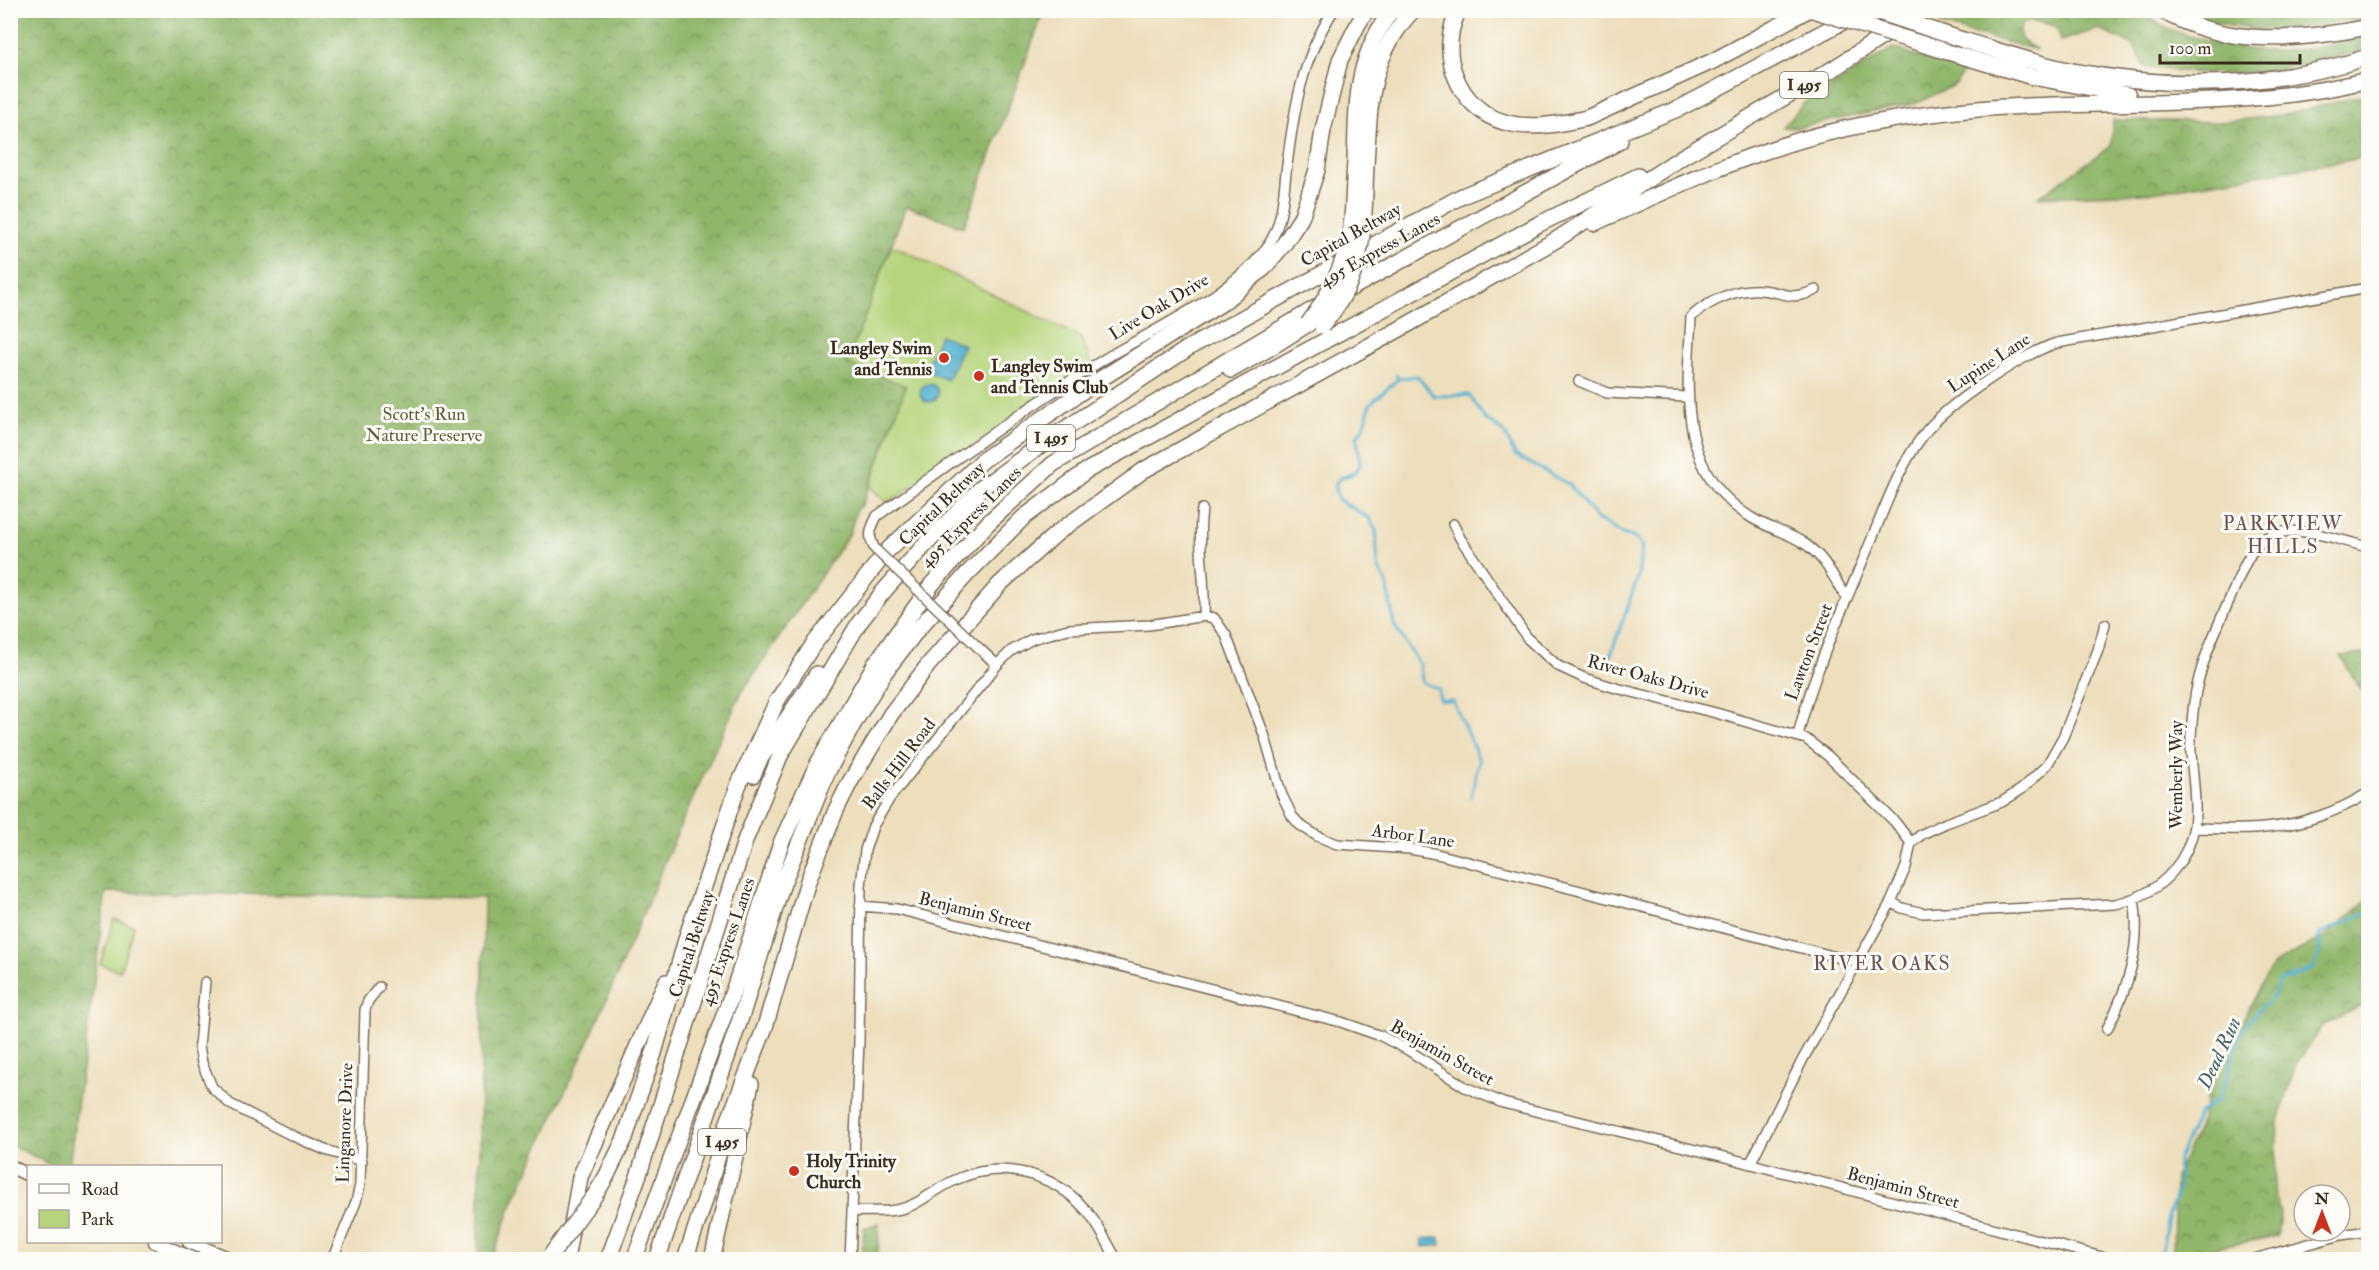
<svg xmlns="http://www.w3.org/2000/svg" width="2379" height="1270" viewBox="0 0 2379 1270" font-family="'IM FELL Double Pica',serif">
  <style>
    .green { fill: #b5d47b; stroke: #787f4c; stroke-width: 1.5 }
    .forest { fill: url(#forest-crowns); stroke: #667044; stroke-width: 1.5 }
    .water { fill: url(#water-waves); stroke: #466d77; stroke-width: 1.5 }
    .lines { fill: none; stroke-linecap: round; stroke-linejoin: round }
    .stream { stroke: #51b0d0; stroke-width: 3 }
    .minor-casing { stroke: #796955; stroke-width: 12 }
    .major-casing { stroke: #796955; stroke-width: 15 }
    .highway-casing { stroke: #796955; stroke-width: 18 }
    .minor { stroke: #fff; stroke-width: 9 }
    .major { stroke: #fff; stroke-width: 12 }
    .highway { stroke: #fff; stroke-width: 15 }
    .minor-bridge-casing { stroke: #796955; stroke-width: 12; stroke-linecap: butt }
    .highway-bridge-casing { stroke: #796955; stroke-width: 18; stroke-linecap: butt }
    .minor-bridge { stroke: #fff; stroke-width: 9 }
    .highway-bridge { stroke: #fff; stroke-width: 15 }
    .poi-dot { fill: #c8321e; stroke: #fdfcf7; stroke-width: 2 }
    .labels { text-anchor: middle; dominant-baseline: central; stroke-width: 6; stroke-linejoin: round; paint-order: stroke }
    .shield { fill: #fdfcf7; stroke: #75695f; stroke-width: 1.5 }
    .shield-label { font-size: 16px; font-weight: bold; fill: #3b2a1e }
    .street-label { font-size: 18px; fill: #3b2a1e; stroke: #fdfcf7 }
    .poi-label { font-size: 18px; font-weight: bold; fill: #3b2a1e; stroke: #fdfcf7; text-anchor: start }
    .park-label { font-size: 18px; fill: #605d3a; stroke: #fdfcf7 }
    .neighbourhood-label { font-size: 20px; letter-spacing: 1.5px; fill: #6f5150; stroke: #fdfcf7 }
    .water-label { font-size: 20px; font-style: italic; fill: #446065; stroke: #fdfcf7 }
  </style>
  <defs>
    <pattern id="forest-crowns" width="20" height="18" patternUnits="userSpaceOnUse" patternTransform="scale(1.5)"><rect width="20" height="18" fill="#90b66b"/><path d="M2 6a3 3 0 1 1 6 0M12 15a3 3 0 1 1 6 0" fill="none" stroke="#779457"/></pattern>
    <pattern id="water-waves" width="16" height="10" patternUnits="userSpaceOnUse" patternTransform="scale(1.5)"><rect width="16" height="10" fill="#51b0d0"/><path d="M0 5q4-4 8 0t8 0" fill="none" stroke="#448fa8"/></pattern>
  </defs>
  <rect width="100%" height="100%" fill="#fdfcf7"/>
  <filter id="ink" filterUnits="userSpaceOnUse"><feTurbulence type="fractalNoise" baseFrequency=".0167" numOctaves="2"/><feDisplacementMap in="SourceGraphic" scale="12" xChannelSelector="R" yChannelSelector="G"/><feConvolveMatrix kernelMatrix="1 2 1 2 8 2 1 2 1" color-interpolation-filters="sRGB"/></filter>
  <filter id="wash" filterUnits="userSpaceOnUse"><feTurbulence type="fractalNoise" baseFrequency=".008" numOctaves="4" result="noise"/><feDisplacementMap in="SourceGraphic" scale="24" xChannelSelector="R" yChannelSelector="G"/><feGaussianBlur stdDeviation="1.35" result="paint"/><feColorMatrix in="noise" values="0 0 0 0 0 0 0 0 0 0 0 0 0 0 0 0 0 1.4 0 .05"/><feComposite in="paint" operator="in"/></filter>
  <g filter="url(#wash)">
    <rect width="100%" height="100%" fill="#eddebc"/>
    <!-- green -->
    <path class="green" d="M891,247H896L1080,337L1093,366L887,503L870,487L906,386L847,364Z
      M114,919L134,926L120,971L100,964Z"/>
    <!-- forest -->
    <path class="forest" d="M2368,10V17C2304,29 2243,39 2180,11Z
      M10,11H1044L964,227L906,206L847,364L906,386L862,505L857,508L850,533L740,695L682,822L591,1036L512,1205L492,1259H478L484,898L106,892L69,1166H53L11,1145Z
      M1957,11H2142C2166,37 2252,54 2287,51C2314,49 2341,42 2368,35V49C2317,62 2263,76 2209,73C2188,72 2166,69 2145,67L2134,46L2099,29L2060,41L2058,29C2045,21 2037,21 2022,23C2016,41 2023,41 2037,50L1940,25Z
      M1893,48L1963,71L1956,84L1917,103L1796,128L1783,127L1804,103Z
      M2368,94V157L2146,193L2038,197L2111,146L2113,120L2221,122L2289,114Z
      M2368,654V691H2362L2340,656Z
      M2368,900V997L2364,1004L2324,1025L2296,1064L2278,1124L2274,1189L2280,1213L2277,1236L2173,1256L2175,1177L2198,1128L2217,1069L2272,965L2325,936Z
      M879,1223L878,1259H861L864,1228Z"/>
    <!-- water -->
    <path class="water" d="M940,335L964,345L947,380L925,370Z
      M920 393a9 9 0 1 1 18 0a9 9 0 1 1-18 0Z
      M1440,1237L1441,1245L1423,1247L1422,1239Z"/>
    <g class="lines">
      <!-- stream -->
      <path class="stream" d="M1396,375L1398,379L1370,404L1365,424L1357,437L1360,465L1355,473L1340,478L1334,486L1339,500L1369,518L1376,530L1378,567L1387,584L1394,625L1420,665L1422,682L1438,689L1440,700L1453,701L1479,760L1471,797
        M1398,379L1417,376L1434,396L1469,395L1485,419L1504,432L1515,455L1570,485L1596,518L1622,534L1633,537L1642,545L1638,577L1606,668
        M2160,1260L2168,1218L2179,1186L2178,1159L2199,1113L2219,1098L2241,1033L2249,1020L2273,996L2279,982L2314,968L2320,952L2319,934L2368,912"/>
    </g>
  </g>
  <g filter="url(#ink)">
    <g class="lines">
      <!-- minor casing -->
      <g class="minor-casing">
        <path id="minor" d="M1816,290C1788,302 1787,292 1761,290C1736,288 1709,301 1691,317C1687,392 1677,473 1752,518C1768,528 1786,532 1802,542C1824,555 1834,578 1847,599
          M1579,381L1607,393L1687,397
          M1202,509C1197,544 1206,580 1204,616
          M1453,524L1460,538L1528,639L1558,666L1584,678L1616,688L1716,713L1806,739L1828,756L1895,822L1911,843
          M875,549C867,536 871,528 877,516C952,462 1027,407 1106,358C1153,330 1240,290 1269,244C1284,221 1283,192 1287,165C1294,110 1302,57 1334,10
          M981,650L997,665
          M1798,735C1814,671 1841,613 1866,553C1883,513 1897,469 1924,434C1946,405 2022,354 2057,343L2368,288
          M2195,828C2218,828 2242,831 2264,828C2300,825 2338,812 2368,793
          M1891,902L1902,908L1923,913L2115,904C2138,899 2158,889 2173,871C2205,833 2194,798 2191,753C2190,737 2192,720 2194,703C2199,663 2219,624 2235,587C2243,568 2252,542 2274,534C2301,525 2342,541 2368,547
          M860,906L897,909L1341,1022L1381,1036L1408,1050L1465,1087L1503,1103L1729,1158L2113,1260
          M205,982L199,1046L202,1063L212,1087L230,1104L291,1135L325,1150L362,1161
          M2107,1029C2128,988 2142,946 2134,899
          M1750,1164L1803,1059L1891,902L1906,867L1911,843L1922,834L1946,823L2002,802L2022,789L2047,765L2063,737L2098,650L2105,624
          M853,1211C875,1211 897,1214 916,1203C931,1195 944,1184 960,1178C1004,1160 1054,1174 1085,1209C1098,1223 1107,1243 1117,1260
          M332,1260L356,1202L360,1185L365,1010L368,1001L379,987
          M850,1260L859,1041L861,886L865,850L873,826L890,798L997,665L1011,651L1032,639L1068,629L1149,625L1204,616L1214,618L1226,635L1265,737L1281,793L1292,816L1300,825L1317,836L1337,844L1410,849L1437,854L1856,962
          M2251,1260L2341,1235L2368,1231"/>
      </g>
      <!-- major casing -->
      <g class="major-casing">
        <path id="major" d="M10,1166L28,1175
          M155,1242L196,1260
          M189,1242L233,1260"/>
      </g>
      <!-- highway casing -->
      <g class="highway-casing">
        <path id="highway" d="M1459,10C1436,52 1458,109 1504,122C1530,130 1561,124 1587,118L1713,61L1808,10
          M2161,10C2223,47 2300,41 2368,27
          M1963,40C1999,51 2036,64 2073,71C2172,90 2273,87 2368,57
          M1945,51L2033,77L2128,95
          M1355,163C1357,104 1354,60 1392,10
          M1366,164C1370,104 1369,57 1413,10
          M1594,223C1651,198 1707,171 1766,151C1837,126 1914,114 1989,108C2115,99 2245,111 2368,80
          M1231,370L1270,348L1308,324
          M753,775L760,759L817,674
          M595,1195L606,1177L625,1138L634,1110L654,1053L687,936L738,786L777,701L813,645L887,551L983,460L1094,383L1222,303L1264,268L1284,244L1301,218L1317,170L1323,130L1340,60L1358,24L1367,10
          M566,1260L580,1177L666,982
          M608,1260L639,1174L746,838L780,756L859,623L883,592L923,547L980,489L1042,444L1190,347L1462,196L1680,108L1865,10
          M634,1260L736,983L781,843L817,765L875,664L932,584L989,522L1053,464L1324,303L1620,141
          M657,1260L742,1014L782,886L827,773L855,721L884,673L918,629L968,573L1023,518L1086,471L1539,224L1638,176
          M685,1260L704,1203L727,1125L765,1027L808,881L836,810L850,782L891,714L929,664L1000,584L1057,533L1144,470L1398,330L1556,240L1682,157L1831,70L1924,10
          M712,1260L751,1084"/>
      </g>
      <!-- minor -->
      <use href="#minor" class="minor"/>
      <!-- major -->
      <use href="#major" class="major"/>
      <!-- highway -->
      <use href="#highway" class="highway"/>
      <!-- minor-bridge casing -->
      <g class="minor-bridge-casing">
        <path id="minor-bridge" d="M875,549L981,650"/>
      </g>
      <!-- highway-bridge casing -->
      <g class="highway-bridge-casing">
        <path id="highway-bridge" d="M1813,10L1945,51
          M1872,10L1963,40
          M1308,324C1327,298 1344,266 1350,234C1354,212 1353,187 1355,163
          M1322,326C1367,273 1363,229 1366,164
          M551,1255L595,1195"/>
      </g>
      <!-- minor-bridge -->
      <use href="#minor-bridge" class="minor-bridge"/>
      <!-- highway-bridge -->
      <use href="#highway-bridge" class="highway-bridge"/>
    </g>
  </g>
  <!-- markers -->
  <g class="poi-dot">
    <circle cx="944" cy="358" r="6"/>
    <circle cx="979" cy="376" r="6"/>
    <circle cx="794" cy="1171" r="6"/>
  </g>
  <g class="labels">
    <!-- shield labels -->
    <g class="shield">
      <rect x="1780" y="72" width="48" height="26" rx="4.5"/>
      <rect x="1027" y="425" width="48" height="26" rx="4.5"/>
      <rect x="698" y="1129" width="48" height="26" rx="4.5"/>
    </g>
    <g class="shield-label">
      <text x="1804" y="85">I 495</text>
      <text x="1051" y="438">I 495</text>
      <text x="722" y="1142">I 495</text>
    </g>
    <!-- street labels -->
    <g class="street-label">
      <text transform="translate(1351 235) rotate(-29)">Capital Beltway</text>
      <text transform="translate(1380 250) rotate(-29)">495 Express Lanes</text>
      <text transform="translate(1159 307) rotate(-31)">Live Oak Drive</text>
      <text transform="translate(1989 363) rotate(-33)">Lupine Lane</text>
      <text transform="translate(942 504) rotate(-44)">Capital Beltway</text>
      <text transform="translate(971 517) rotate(-45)">495 Express Lanes</text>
      <text transform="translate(1809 652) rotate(-69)">Lawton Street</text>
      <text transform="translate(1648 677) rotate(15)">River Oaks Drive</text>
      <text transform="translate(899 764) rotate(-53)">Balls Hill Road</text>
      <text transform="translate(2176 775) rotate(-90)">Wemberly Way</text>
      <text transform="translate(1413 836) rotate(8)">Arbor Lane</text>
      <text transform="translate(975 912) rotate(14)">Benjamin Street</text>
      <text transform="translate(728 942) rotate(-71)">495 Express Lanes</text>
      <text transform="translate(692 944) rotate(-72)">Capital Beltway</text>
      <text transform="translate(1442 1053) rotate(29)">Benjamin Street</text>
      <text transform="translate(345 1123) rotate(-88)">Linganore Drive</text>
      <text transform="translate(1903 1188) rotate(15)">Benjamin Street</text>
    </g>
    <!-- poi labels -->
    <g class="poi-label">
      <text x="932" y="348" text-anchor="end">Langley Swim<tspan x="932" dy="21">and Tennis</tspan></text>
      <text x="991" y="366">Langley Swim<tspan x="991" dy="21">and Tennis Club</tspan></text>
      <text x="806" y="1161">Holy Trinity<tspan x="806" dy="21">Church</tspan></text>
    </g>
    <!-- park labels -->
    <g class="park-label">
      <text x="424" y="414">Scott's Run<tspan x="424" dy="21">Nature Preserve</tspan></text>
    </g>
    <!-- neighbourhood labels -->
    <g class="neighbourhood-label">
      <text x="2283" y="523">PARKVIEW<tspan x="2283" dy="23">HILLS</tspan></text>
      <text x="1882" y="963">RIVER OAKS</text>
    </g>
    <!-- water labels -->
    <g class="water-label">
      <text transform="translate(2219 1053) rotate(-65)">Dead Run</text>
    </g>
  </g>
  <!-- margin -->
  <rect width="2379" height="1270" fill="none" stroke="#fdfcf7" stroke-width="36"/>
  <!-- legend -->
  <rect x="27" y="1165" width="195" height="78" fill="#fdfcf7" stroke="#afa8a0" stroke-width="1.5"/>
  <rect x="39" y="1184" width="30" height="9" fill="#ffffff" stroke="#afa8a0" stroke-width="1.5"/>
  <text x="81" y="1195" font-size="18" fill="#3b2a1e">Road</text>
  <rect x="39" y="1210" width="30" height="18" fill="#b5d47b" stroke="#afa8a0" stroke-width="1.5"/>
  <text x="81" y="1225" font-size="18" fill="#3b2a1e">Park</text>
  <!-- north arrow -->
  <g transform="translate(2322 1213)"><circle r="28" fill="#fdfcf7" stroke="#afa8a0" stroke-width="1.5"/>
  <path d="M0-4.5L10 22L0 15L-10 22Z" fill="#c8321e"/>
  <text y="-9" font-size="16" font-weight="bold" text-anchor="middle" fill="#3b2a1e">N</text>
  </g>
  <!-- scale -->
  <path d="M2160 54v9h140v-9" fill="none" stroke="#3b2a1e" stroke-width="3"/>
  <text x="2169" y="54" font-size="18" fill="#3b2a1e" stroke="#fdfcf7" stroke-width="4.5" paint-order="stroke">100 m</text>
</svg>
